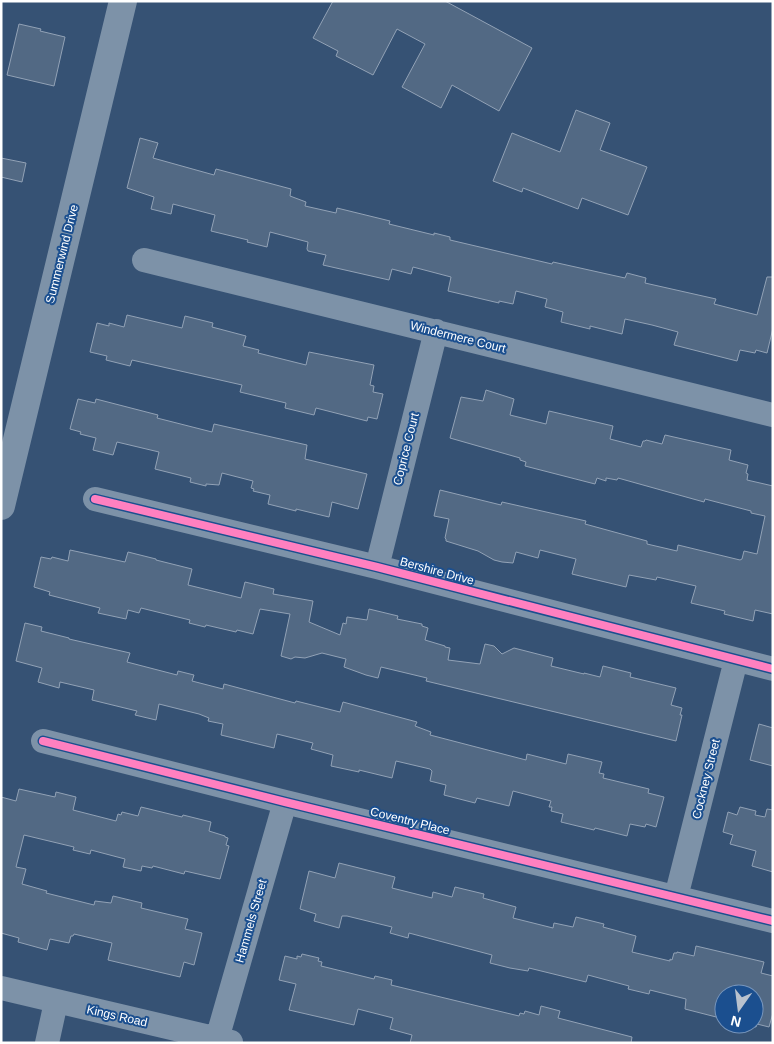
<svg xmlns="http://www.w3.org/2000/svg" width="774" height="1044" viewBox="0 0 774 1044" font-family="Arial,sans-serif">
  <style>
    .building { fill: #526984; stroke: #92a2b6 }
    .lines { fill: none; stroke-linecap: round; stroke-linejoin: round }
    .minor { stroke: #7d92a8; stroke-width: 24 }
    .tertiary { stroke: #7d92a8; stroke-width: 28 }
    .cycleway-casing { stroke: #1b4f8f; stroke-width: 11 }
    .cycleway { stroke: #ff80c0; stroke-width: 8 }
    .labels { text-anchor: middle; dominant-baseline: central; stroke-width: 4; stroke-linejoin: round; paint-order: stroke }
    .street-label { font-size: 12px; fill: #fff; stroke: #1b4f8f }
  </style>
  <rect width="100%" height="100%" fill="#365274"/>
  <!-- building -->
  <path class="building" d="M333,1H445L532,48L499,111L452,85L441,108L402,87L425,44L397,29L373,75L336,56L338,51L313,38Z
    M19,24L41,29L40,31L65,37L54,86L7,75Z
    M576,110L610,123L600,150L647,167L628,215L582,198L578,209L523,188L522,192L493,181L512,133L560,152Z
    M140,138L158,143L153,158L214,175L216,169L291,189L290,196L306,202L305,206L336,213L337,208L390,221L389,224L434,235V233L450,237V240L552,264L553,262L625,278L627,273L646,278L645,283L716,299L714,304L757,315L767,277H773V328L767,353L756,350L755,353L740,350L737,361L674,345L678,332L652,325L625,319L622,334L590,326V329L561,322L563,312L545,307L547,299L516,291L513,304L499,301V303L448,291L451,277L413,267L411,274L392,269L389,280L323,265L326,255L308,251L307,249L308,242L270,232L267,247L247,242L248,240L211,231L215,215L173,204L171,214L151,209L154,197L127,188Z
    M1,158L26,163L22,182L1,177Z
    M127,315L182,328L185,316L213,323L212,327L246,336L243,346L259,350L258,353L306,365L309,352L374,365L370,385L374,386L373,392L383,394L377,419L368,417L367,421L316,408L314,415L285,408L286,403L240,392L242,385L132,360L130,366L106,360L107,356L90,352L97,323L109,326V323L124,327Z
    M486,390L514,399L510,415L546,424L549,411L613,426L610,439L641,447L643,441H645L646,440L662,444L665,435L731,450L729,460L748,465L746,473L748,474L747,480L773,486V614L755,610L753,621L724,614L725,611L691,603L696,586L657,577L656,580L629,575L626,587L572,574L576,559L540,550L538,558L516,552L513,563L502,562L494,560L478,551L446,541V539L445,538L449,519L434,516L440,490L501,505L502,502L586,521L585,524L647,541V544L677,551L678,545L740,560L742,559L744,551L757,554L765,516L751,513V511L705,499L704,502L618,478L617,480L606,478V481L597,478L595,484L525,466L526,462L520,460V458L450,438L461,397L483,401Z
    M78,399L95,403L96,399L158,415L157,418L212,432L214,424L307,445L305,459L367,474L358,509L332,502L329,517L296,509V511L268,504L270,495L253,491L254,489L251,488L253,481L222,473L219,485L206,484V486L190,482L191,478L155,469L159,452L117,442L113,455L93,450L96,438L80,434L81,432L70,429Z
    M70,550L125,562L128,552L156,559V560L192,569L188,585L241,598L245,582L274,589L273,594L313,601L309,622L340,635L343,623L346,624L347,617L367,620L369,609L398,616L397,619L422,624V626L428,628L425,640L445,646V647L450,648L448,660L480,664L485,644L494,646L502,654L514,648L553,658L551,666L584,674V673L600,677L603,666L631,673L630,677L676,688L671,705L682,708L680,715H682L676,741L426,681L427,678L381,667L378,678L366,675L344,667L346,659L322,653L305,658L295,657L291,659L281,656L290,614L260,609L253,634L237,630L236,632L206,625L205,627L189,623L190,620L141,608L139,613L128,610L126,619L98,613L100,608L49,595L50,592L34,587L41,557L51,559L52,557L68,561Z
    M25,623L42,627L41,631L69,638V639L130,653L127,662L177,675L178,671L194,675L192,681L223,689L224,684L295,703L296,701L340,712L343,702L417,722L415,726L431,732L430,735L526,760L527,754L566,764L568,754L602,762L599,773L604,774L603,778L649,789L648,793L664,797L656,827L646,824L645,827L630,824L627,836L595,828L594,830L561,822L563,814L551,811L552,807H549L551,801L513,791L509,806L477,798L475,803L444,795L446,785L430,781L432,771L430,769L396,761L392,778L359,770V772L331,766L333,755L311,749L313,743L277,734L274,748L221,735L223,724L208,721L209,718L199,714L159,704L156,720L135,715L137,711L92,700L94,690L60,682L59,688L38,682L42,668L16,661Z
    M759,724L773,728V766L750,760Z
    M19,789L55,797L56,792L76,797L73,810L116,821L118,814L121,815L122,812L138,816L141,807L182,817L183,815L211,822L209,831L225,836V837L228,838L226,845L229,846L220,879L185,871L184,874L153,866L152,868L142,866L141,871L123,867L125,859L91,850L90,854L73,850L74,847L24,835L16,867L26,869L22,884L47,891L46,893L94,905L95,901L111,903L113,896L142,903L141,908L188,919L185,929L202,933L194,965L184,962L180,977L108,960L112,943L74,934L73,936H71L69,943L50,939L47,950L18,942L19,938L1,933V797L16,801Z
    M740,807L756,811L755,815L765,817L767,809L773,810V872L752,866L756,851L730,844L733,835L723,832L728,812L737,815Z
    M339,863L395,877L392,888L432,898L433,892L452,897L455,887L484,894L483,898L516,907L513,918L553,928L554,923L573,927L576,917L604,924L603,927L636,936L632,952L670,961V959L672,960L674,953H677V952L694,956L696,946L764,962L761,973L773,976V1013L769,1027L757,1024L756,1027L745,1024H754V994H724V1019L685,1009L686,999L650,990L649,994L628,989L629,986L588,975L586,982L529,968L528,971L510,968L490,963L492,955L409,933L408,938L390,933L392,927L347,916H342L339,928L314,921L316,914L300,909L309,871L335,878Z
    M302,954L319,958L318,961L322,962L321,966L374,979L375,976L392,980L391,985L519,1016L520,1013L524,1014L525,1011L539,1015L541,1006L560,1011L558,1018L632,1037L631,1043H410L412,1035L390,1029L393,1018L358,1009L354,1025L289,1010L296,984L279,980L285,956L297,959V956L301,957Z"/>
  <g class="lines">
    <!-- minor -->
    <path class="minor" d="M144,260L773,415
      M95,499L377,567L773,669
      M377,567L436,331
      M43,741L285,802L773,921
      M676,897L736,660
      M1,988L231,1042
      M217,1039L285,802
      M47,1043L56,1002"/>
    <!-- tertiary -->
    <path class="tertiary" d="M1,506L123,1"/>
    <!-- cycleway casing -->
    <g class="cycleway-casing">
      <path id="cycleway" d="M95,499L377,567L773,669
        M43,741L285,802L773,921"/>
    </g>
    <!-- cycleway -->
    <use href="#cycleway" class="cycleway"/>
  </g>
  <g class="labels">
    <!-- street labels -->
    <g class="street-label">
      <text transform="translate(62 254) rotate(-76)">Summerwind Drive</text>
      <text transform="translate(458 337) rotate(14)">Windermere Court</text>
      <text transform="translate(406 449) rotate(-76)">Coprice Court</text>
      <text transform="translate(437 571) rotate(15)">Bershire Drive</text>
      <text transform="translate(706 779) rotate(-76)">Cockney Street</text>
      <text transform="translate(410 821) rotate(14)">Coventry Place</text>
      <text transform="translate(251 921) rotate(-74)">Hammels Street</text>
      <text transform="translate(117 1016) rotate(13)">Kings Road</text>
    </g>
  </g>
  <!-- border -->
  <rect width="774" height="1044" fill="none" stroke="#ffffff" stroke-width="5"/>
  <!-- north arrow -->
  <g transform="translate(739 1009) rotate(194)"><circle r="24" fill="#1b4f8f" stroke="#7695bc"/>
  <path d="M0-4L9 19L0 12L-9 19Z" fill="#b9c2ce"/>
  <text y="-8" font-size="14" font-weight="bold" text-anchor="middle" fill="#ffffff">N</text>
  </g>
</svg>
